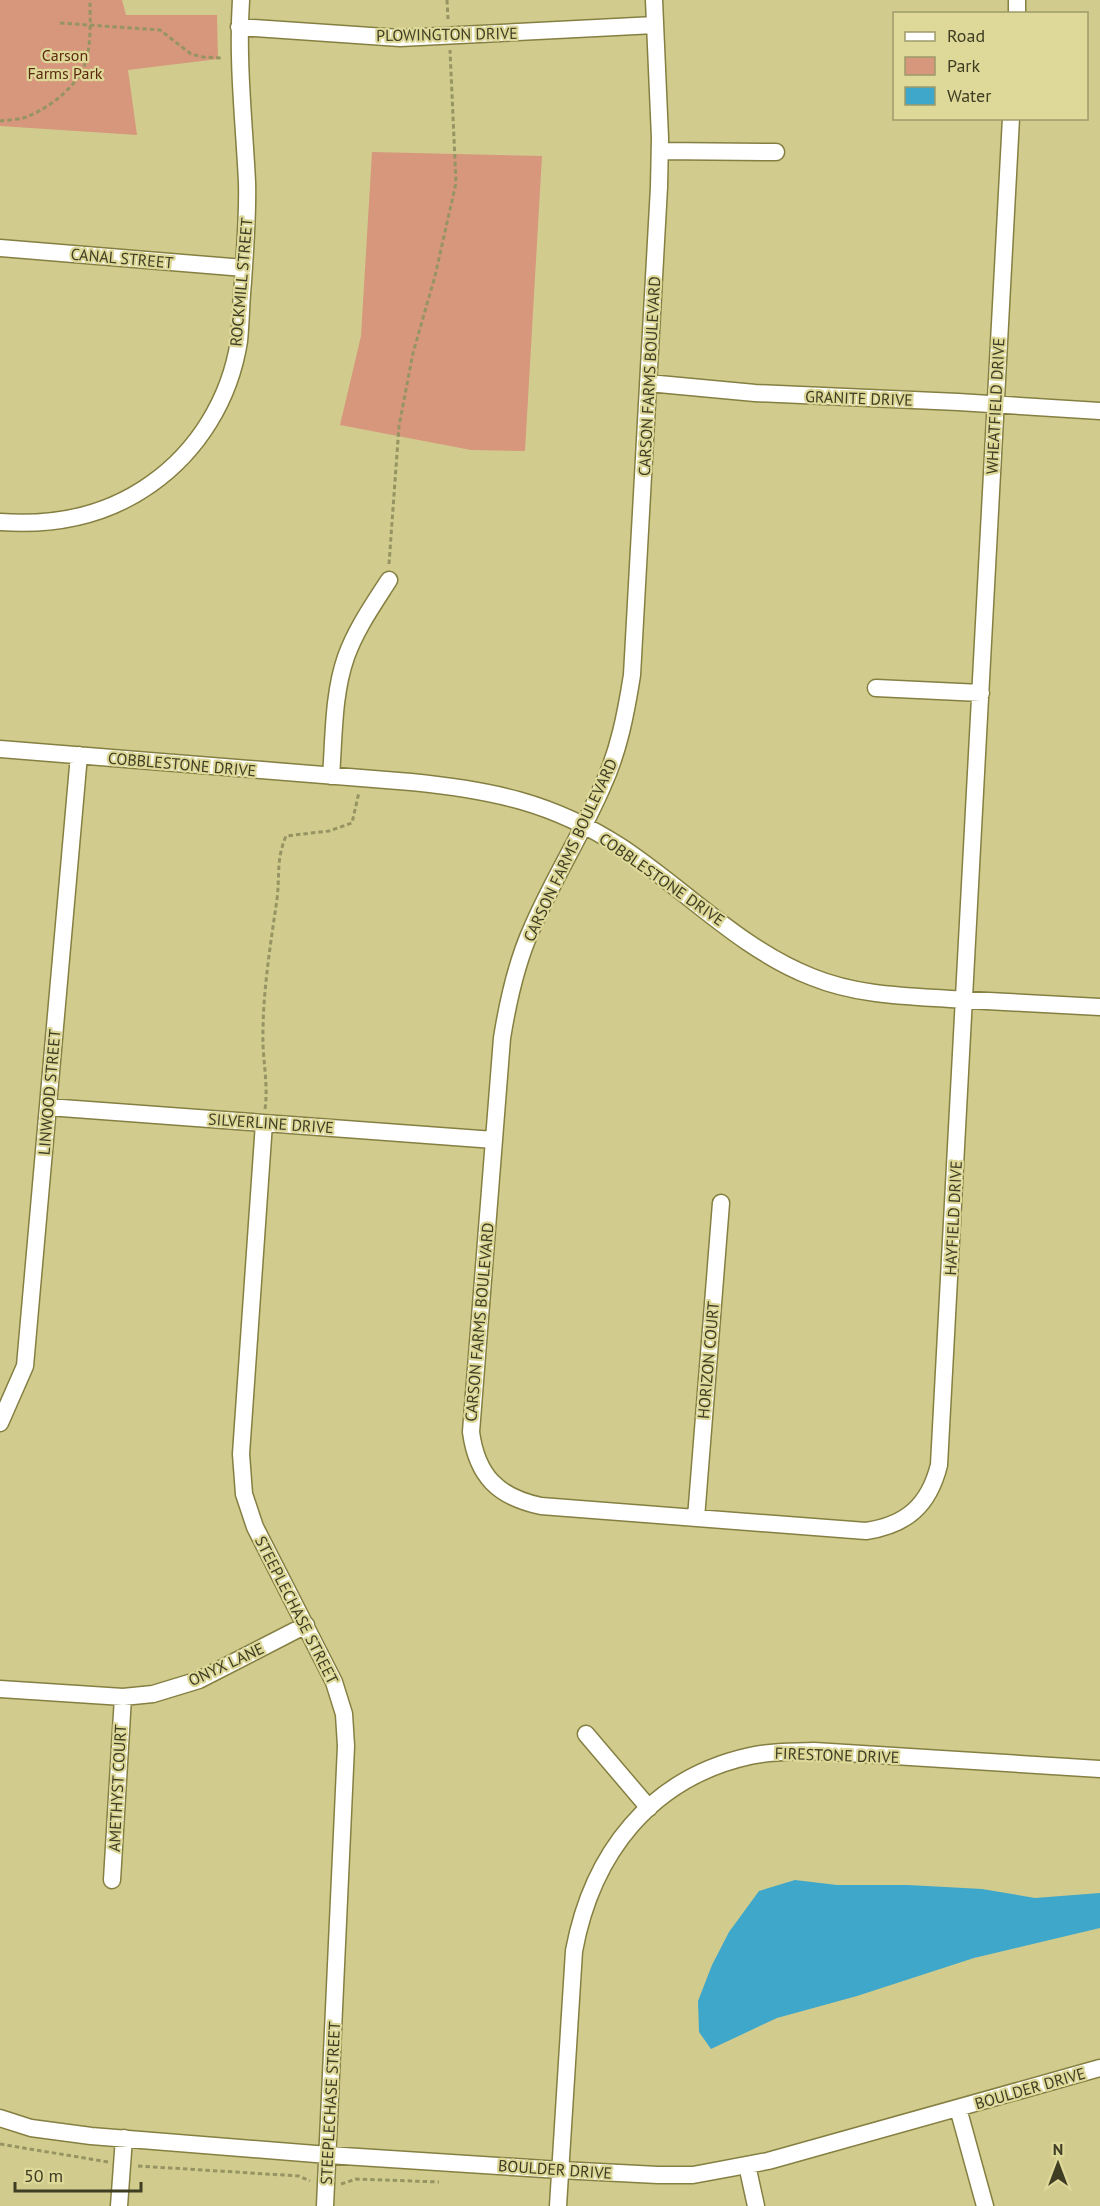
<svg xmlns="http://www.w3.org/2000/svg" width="1100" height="2206" viewBox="0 0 1100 2206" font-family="'PT Sans',sans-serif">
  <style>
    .green { fill: #d6977c }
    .water { fill: #3fa7ca }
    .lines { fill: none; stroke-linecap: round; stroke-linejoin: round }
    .minor-casing { stroke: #857f42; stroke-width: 19 }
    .path { stroke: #979463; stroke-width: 3; stroke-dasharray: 4.5 3; stroke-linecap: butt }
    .minor { stroke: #fff; stroke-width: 16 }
    .labels { text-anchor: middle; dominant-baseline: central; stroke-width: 4.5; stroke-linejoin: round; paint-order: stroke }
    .street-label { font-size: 16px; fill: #3f3d23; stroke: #ded999 }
    .park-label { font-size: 16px; fill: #5c2911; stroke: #ded999 }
  </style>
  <rect width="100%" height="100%" fill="#d1cc8d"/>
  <!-- green -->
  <path class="green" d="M0,0H122L126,15H217L218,59L128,70L137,135L0,126Z
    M372,152L542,156L525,451L471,450L340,425L361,336Z"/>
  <!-- water -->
  <path class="water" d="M795,1880L837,1885H908L982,1889L1035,1898L1100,1893V1928L974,1958L857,1996L777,2018L711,2049L699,2032L698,2001L712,1965L729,1932L759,1891Z"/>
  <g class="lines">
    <!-- minor casing -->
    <g class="minor-casing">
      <path id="minor" d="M654,0L660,138L659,187L632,675C626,713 619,750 603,785C582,834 553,879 532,928C516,963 508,1001 502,1038L471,1432C477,1476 498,1497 541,1506L866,1531C907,1525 929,1505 939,1465L1011,118
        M1017,14V0
        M239,27L400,38L655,25
        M660,151L776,152
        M0,248L244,268
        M648,383L755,393L958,402L1100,411
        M0,522C54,526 106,516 151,484C198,451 230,399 239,341C241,321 241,301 243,282C245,249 248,215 247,182C244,121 237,61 241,0
        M876,688L981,693
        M0,749L411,782C491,790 552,802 621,847C685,889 740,949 812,977C856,995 903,996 950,999C1000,1002 1050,1004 1100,1007
        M331,776C334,737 333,694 346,657C356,629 373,605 389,580
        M48,1107L494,1140
        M264,1123L241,1454L244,1494L255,1527L334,1682L344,1714L346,1746L325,2206
        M0,1423L25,1366L79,755
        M696,1518L721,1203
        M0,1689L123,1697L153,1694L199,1680L306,1625
        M586,1734L649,1808
        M112,1880L123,1697
        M958,2108L985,2206
        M0,2118L31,2128L91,2136L328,2155L560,2170L658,2175H693L768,2161L1100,2068
        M747,2165L756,2206
        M119,2206L124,2138
        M558,2206L574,1951C592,1854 650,1778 750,1756C771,1751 793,1752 814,1751L1100,1769"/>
    </g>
    <!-- path -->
    <path class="path" d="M447,0L448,19
      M60,23L160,30L191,54L203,57L223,58
      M0,121C7,120 16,120 23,118C45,111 73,90 83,69C92,48 90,22 90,0
      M389,564L399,426L413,353L435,276L456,183L450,50
      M265,1109C268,1087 264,1067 263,1045C262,996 270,948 277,899C280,875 276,860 286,836L329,831L352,823L359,792
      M0,2144L108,2162
      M138,2166L299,2176L310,2181
      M341,2184L356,2179L439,2182"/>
    <!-- minor -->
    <use href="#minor" class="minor"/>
  </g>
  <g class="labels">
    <!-- street labels -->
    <g class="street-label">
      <text transform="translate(447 34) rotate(-1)">PLOWINGTON DRIVE</text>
      <text transform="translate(122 258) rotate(5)">CANAL STREET</text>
      <text transform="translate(241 282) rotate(-85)">ROCKMILL STREET</text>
      <text transform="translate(649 376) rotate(-87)">CARSON FARMS BOULEVARD</text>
      <text transform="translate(859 398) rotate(2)">GRANITE DRIVE</text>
      <text transform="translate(995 406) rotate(-87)">WHEATFIELD DRIVE</text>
      <text transform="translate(182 764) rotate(5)">COBBLESTONE DRIVE</text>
      <text transform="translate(570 850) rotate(-65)">CARSON FARMS BOULEVARD</text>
      <text transform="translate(662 879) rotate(35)">COBBLESTONE DRIVE</text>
      <text transform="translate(49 1092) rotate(-85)">LINWOOD STREET</text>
      <text transform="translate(271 1123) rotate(4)">SILVERLINE DRIVE</text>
      <text transform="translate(953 1218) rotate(-87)">HAYFIELD DRIVE</text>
      <text transform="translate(479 1322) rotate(-85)">CARSON FARMS BOULEVARD</text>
      <text transform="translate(708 1360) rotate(-85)">HORIZON COURT</text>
      <text transform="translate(297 1610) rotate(63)">STEEPLECHASE STREET</text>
      <text transform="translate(226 1664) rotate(-25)">ONYX LANE</text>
      <text transform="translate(837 1755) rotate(2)">FIRESTONE DRIVE</text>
      <text transform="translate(117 1788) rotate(-87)">AMETHYST COURT</text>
      <text transform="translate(1030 2088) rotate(-16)">BOULDER DRIVE</text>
      <text transform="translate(330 2103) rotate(-87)">STEEPLECHASE STREET</text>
      <text transform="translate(555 2169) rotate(4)">BOULDER DRIVE</text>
    </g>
    <!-- park labels -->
    <g class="park-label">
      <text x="65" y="55">Carson<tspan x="65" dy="18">Farms Park</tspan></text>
    </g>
  </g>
  <!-- legend -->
  <rect x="893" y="12" width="195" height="108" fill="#ded999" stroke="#9e9b6a" stroke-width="1.5"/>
  <rect x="905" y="32" width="30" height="9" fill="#ffffff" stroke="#9e9b6a" stroke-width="1.5"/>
  <text x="947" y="42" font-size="18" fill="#3f3d23">Road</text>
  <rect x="905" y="57" width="30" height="18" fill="#d6977c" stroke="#9e9b6a" stroke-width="1.5"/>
  <text x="947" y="72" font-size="18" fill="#3f3d23">Park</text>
  <rect x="905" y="87" width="30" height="18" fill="#3fa7ca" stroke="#9e9b6a" stroke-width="1.5"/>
  <text x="947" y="102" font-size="18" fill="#3f3d23">Water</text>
  <!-- north arrow -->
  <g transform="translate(1058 2164)" stroke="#ded999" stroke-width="4.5" paint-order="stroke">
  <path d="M0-4.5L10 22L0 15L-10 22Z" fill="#3f3d23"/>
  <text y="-9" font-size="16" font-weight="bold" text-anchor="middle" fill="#3f3d23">N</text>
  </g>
  <!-- scale -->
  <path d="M15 2182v9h126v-9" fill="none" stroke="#3f3d23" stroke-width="3"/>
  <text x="24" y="2182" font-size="18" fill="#3f3d23" stroke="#ded999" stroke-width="4.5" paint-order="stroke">50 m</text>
</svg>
